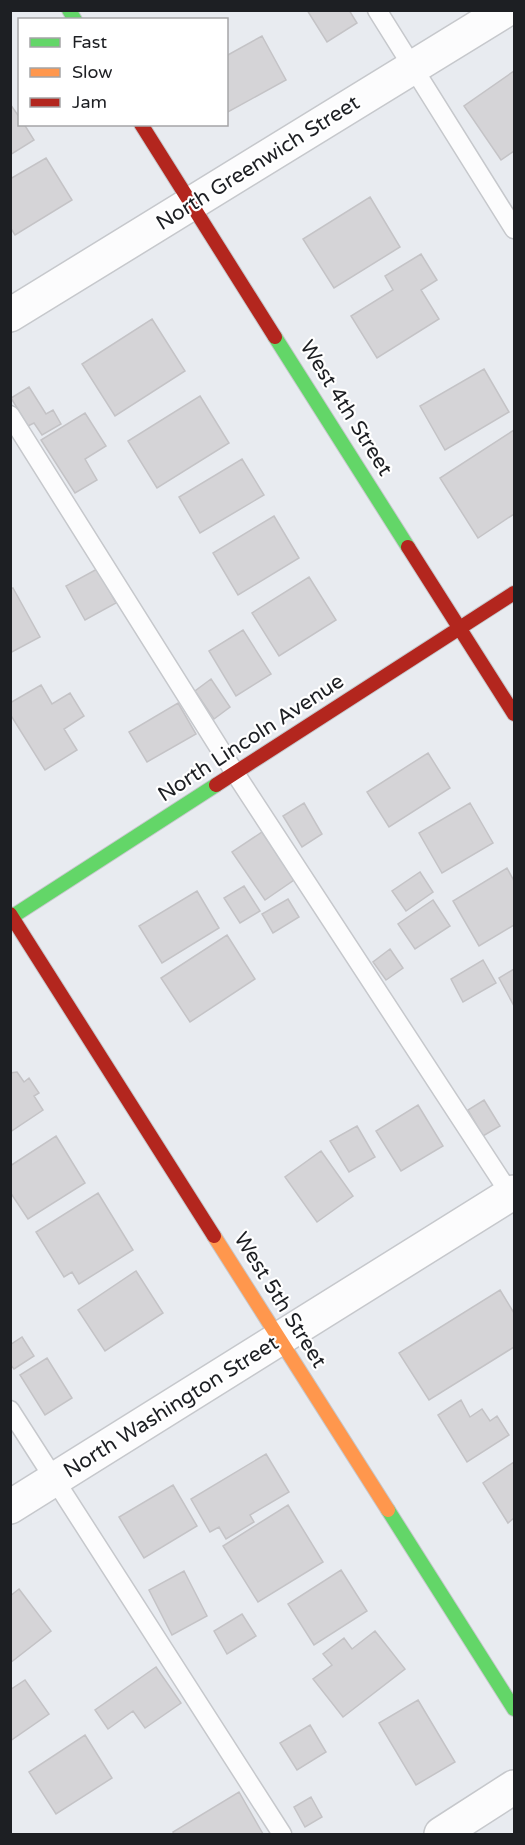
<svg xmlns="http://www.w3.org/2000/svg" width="525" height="1845" viewBox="0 0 525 1845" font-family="'Varela Round',sans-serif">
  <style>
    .building { fill: #d5d4d7; stroke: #c4c3c6; stroke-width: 1.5 }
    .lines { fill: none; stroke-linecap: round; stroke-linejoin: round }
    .lane-casing { stroke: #c6c8cc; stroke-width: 21 }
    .street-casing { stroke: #c6c8cc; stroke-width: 36 }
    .fast-casing { stroke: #c6c8cc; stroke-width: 16 }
    .slow-casing { stroke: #c6c8cc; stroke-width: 16 }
    .jam-casing { stroke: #c6c8cc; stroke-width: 16 }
    .lane { stroke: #fcfcfd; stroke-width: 18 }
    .street { stroke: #fcfcfd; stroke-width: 33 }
    .fast { stroke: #63d668; stroke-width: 14 }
    .slow { stroke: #ff974d; stroke-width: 14 }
    .jam { stroke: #b3261e; stroke-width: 14 }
    .labels { text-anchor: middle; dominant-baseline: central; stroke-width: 4.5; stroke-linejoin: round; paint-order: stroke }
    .street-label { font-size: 21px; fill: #1d1f23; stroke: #fff }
  </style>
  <rect width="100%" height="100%" fill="#e8ebf0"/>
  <!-- building -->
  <path class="building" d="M307,10H349L357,23L327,42Z
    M262,36L286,80L226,113V56Z
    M514,71V151L501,160L464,106Z
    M10,104L20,118V124H24L34,140L10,155Z
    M46,158L72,200L15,235L10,227V179Z
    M370,197L400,247L334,288L303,239Z
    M421,254L437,280L421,290L439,319L377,358L351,316L393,290L385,276Z
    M152,319L185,371L115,416L82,364Z
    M484,369L509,412L445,450L420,406Z
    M29,387L46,414L53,410L61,424L42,435L34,423L28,426L11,398Z
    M200,396L229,443L157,488L128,441Z
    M85,413L106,446L85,459L97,480L75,493L41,440Z
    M514,430V514L478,538L440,478Z
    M242,459L264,495L200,533L179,497Z
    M274,516L299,558L238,595L213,553Z
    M97,569L116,603L85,620L66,586Z
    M309,577L336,620L279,656L252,613Z
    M13,588L40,637L10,653V589Z
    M243,630L271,674L236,696L209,651Z
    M211,679L230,707L214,719L195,691Z
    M41,685L52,704L70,693L84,716L64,729L77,750L45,770L10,714V703Z
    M178,703L196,734L147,762L129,732Z
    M428,753L450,788L389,827L367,792Z
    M304,803L322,834L302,847L283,816Z
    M470,803L493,843L442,873L419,833Z
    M262,832L294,880L265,900L232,852Z
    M507,868L514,881V925L479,946L453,901Z
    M420,872L433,892L406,911L392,891Z
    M244,886L260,911L240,923L224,898Z
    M197,891L219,928L162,963L139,926Z
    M288,899L299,917L273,933L262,914Z
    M433,900L450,926L415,949L398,924Z
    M227,935L255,979L190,1022L161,978Z
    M390,949L403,968L386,980L373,962Z
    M483,960L496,983L463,1002L451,979Z
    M514,969V1006L499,978Z
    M17,1072L24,1082L29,1078L39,1093L34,1096L43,1110L10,1132V1073Z
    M484,1100L500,1126L483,1136L468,1110Z
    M418,1105L443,1146L401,1171L376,1131Z
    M357,1126L375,1157L349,1172L330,1141Z
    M56,1136L85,1183L28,1219L10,1192V1166Z
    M321,1151L353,1196L317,1222L285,1177Z
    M98,1193L133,1250L79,1284L72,1272L64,1277L36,1232Z
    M136,1271L163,1313L105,1351L78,1310Z
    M500,1290L514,1313V1347L429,1400L399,1353Z
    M22,1337L34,1356L14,1369L10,1364V1345Z
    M47,1358L72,1398L45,1415L20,1375Z
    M461,1400L470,1417L482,1409L490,1421L497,1416L509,1435L467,1462L438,1415Z
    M266,1454L289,1492L250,1515L254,1522L226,1539L219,1527L210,1532L191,1499Z
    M514,1462V1518L508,1523L483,1483Z
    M173,1485L197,1526L144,1558L119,1517Z
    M288,1505L323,1562L258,1602L223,1546Z
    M341,1570L367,1611L314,1645L288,1604Z
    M184,1571L207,1616L172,1635L149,1590Z
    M19,1589L51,1631L10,1663V1596Z
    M242,1614L256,1636L227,1654L214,1631Z
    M375,1631L405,1669L343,1717L313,1679L332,1665L323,1654L344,1638L352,1649Z
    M156,1667L181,1703L145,1728L133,1711L108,1729L95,1710Z
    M25,1680L49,1714L10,1741V1690Z
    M418,1700L455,1762L416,1785L379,1723Z
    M310,1725L326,1752L297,1770L280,1743Z
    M85,1735L112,1778L56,1814L29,1772Z
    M239,1792L263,1834H174L173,1832Z
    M311,1797L322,1817L305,1827L294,1807Z"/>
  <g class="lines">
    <!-- lane casing -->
    <g class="lane-casing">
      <path id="lane" d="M377,10L514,229
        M10,415L235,773L514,1200
        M10,1410L282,1834"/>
    </g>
    <!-- street casing -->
    <g class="street-casing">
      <path id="street" d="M10,315L506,10
        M10,1507L514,1192
        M441,1834L514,1787"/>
    </g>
    <!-- fast casing -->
    <g class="fast-casing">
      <path id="fast" d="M69,10L75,20
        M275,337L408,547
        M10,918L216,785
        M388,1510L514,1709"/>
    </g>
    <!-- slow casing -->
    <g class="slow-casing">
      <path id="slow" d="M214,1236L388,1510"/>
    </g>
    <!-- jam casing -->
    <g class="jam-casing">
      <path id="jam" d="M141,124L275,337
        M408,547L514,714
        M216,785L514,593
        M10,914L214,1236"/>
    </g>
    <!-- lane -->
    <use href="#lane" class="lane"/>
    <!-- street -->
    <use href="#street" class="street"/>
    <!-- fast -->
    <use href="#fast" class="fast"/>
    <!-- slow -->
    <use href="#slow" class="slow"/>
    <!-- jam -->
    <use href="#jam" class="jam"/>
  </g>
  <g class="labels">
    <!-- street labels -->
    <g class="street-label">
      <text transform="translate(258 163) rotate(-32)">North Greenwich Street</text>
      <text transform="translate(346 408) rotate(58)">West 4th Street</text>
      <text transform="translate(251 738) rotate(-33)">North Lincoln Avenue</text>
      <text transform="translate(280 1300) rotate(58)">West 5th Street</text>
      <text transform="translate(171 1407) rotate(-32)">North Washington Street</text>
    </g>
  </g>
  <!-- border -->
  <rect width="525" height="1845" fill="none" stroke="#1d1f23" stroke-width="24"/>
  <!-- legend -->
  <rect x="18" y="18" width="210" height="108" fill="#ffffff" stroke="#a5a5a7" stroke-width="1.5"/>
  <rect x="30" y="38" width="30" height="9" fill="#63d668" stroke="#a5a5a7" stroke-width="1.5"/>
  <text x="72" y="48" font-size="18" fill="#1d1f23">Fast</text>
  <rect x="30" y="68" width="30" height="9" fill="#ff974d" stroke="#a5a5a7" stroke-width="1.5"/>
  <text x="72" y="78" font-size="18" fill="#1d1f23">Slow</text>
  <rect x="30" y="98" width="30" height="9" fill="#b3261e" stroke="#a5a5a7" stroke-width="1.5"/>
  <text x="72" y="108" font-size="18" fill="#1d1f23">Jam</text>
</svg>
